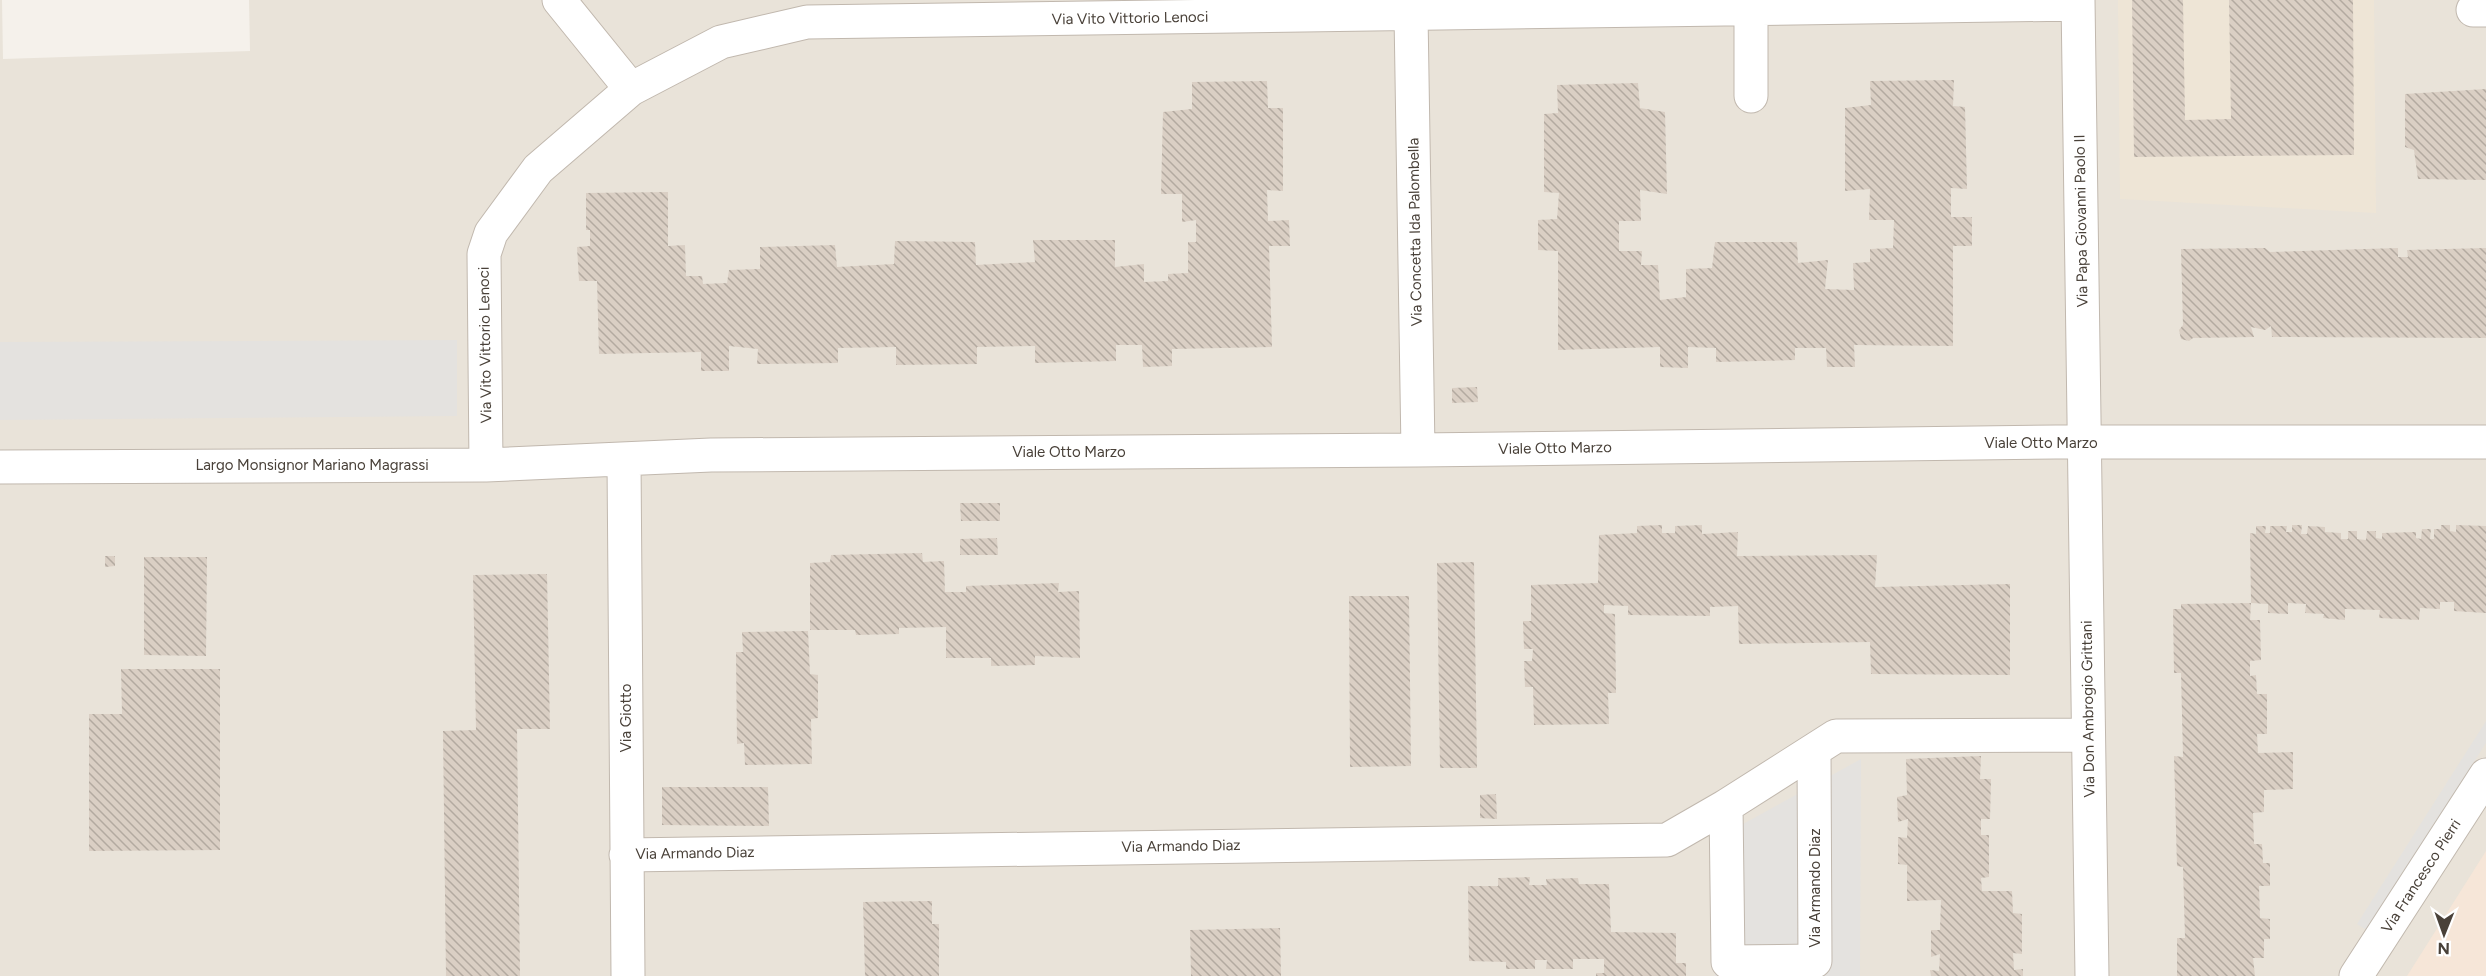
<svg xmlns="http://www.w3.org/2000/svg" width="2486" height="976" viewBox="0 0 2486 976" font-family="Figtree,sans-serif">
  <style>
    .residential { fill: #e9e3d9 }
    .commercial { fill: #f6e6d8 }
    .education { fill: #eee5d6 }
    .parking { fill: #e4e2df }
    .building { fill: url(#building-back-hatch) }
    .lines { fill: none; stroke-linecap: round; stroke-linejoin: round }
    .minor-casing { stroke: #c1b8ae; stroke-width: 35 }
    .minor { stroke: #fff; stroke-width: 33 }
    .labels { text-anchor: middle; dominant-baseline: central; stroke-width: 5; stroke-linejoin: round; paint-order: stroke }
    .street-label { font-size: 15px; fill: #494139; stroke: #fff }
  </style>
  <defs>
    <pattern id="building-back-hatch" width="6" height="6" patternUnits="userSpaceOnUse" patternTransform="scale(1.5)"><rect width="6" height="6" fill="#dacfc4"/><path d="M-1 5l2 2M0 0l6 6M5-1l2 2" fill="none" stroke="#b3aaa0"/></pattern>
  </defs>
  <rect width="100%" height="100%" fill="#f5f1eb"/>
  <!-- residential -->
  <path class="residential" d="M0,0H2L3,59L250,51L249,0H2486V976H0Z"/>
  <!-- commercial -->
  <path class="commercial" d="M2486,851V976H2407Z"/>
  <!-- education -->
  <path class="education" d="M2118,0H2374L2376,213L2120,199Z"/>
  <!-- parking -->
  <path class="parking" d="M457,340V416L0,420V342Z
    M2486,721V743L2367,930L2357,924Z
    M1861,759L1860,976H1715L1714,840Z"/>
  <!-- building -->
  <path class="building" d="M2132,0H2183L2185,120L2231,119L2229,0H2353L2354,155L2134,157Z
    M1954,80L1953,106L1965,107L1967,189L1951,188V217H1972V246H1953V346L1854,345L1855,367H1827L1826,348H1795V360L1716,362V348L1688,347V368L1660,367V347L1558,350V251L1538,250V220L1557,219L1559,193L1544,192V114L1558,113L1557,85L1638,83L1640,108L1665,112L1667,194L1640,190L1641,221H1619V251H1642L1641,265H1658L1660,300L1686,297V269L1712,268L1715,242H1797L1798,263L1828,260L1825,289L1854,290L1853,263L1870,262V249L1893,248L1894,220H1869L1870,189L1845,191V108L1871,105L1870,81Z
    M1267,81L1268,108H1283V191L1267,190L1268,221L1289,220L1290,246H1269L1272,347L1172,349V366L1143,367L1142,345H1116V361L1035,363V346L977,347V364L896,365V347L838,348V363L757,364L758,349L729,346V371H701V352L599,354L597,281H579L577,247L590,246V230H586V193L668,192V246L685,245L686,276H702L703,284L727,283L729,270L760,269V247L835,245L837,267L894,264L895,241L975,242L976,265L1035,262L1033,240H1115V267L1144,264V282L1168,281V274L1188,273V242H1196V220L1182,222V194H1161L1163,112L1192,109V82Z
    M2486,89V180L2418,179L2414,150L2405,147V94Z
    M2265,248L2270,252L2398,248V257H2408L2407,250L2486,248V338L2272,337L2271,326L2265,330L2251,327L2254,337L2193,338L2189,341L2181,339L2179,330L2183,325L2181,249Z
    M1477,387L1478,402L1452,403V388Z
    M960,503H1000V521H961Z
    M1662,525V533H1675V526L1702,525V534L1738,532L1737,556L1877,555L1875,587L2010,584V675L1871,674L1870,642L1739,644L1738,606L1710,607V616L1628,615V606L1604,605V613L1615,614L1616,693H1608L1609,724L1534,725L1533,687H1525L1524,661H1532L1533,649H1524L1523,621H1531V585L1598,583L1599,535L1637,533V526Z
    M2292,525H2302L2301,534H2307L2308,526L2325,527V532L2341,533V539H2348V531H2357V539L2366,540L2367,531H2376V538L2382,539V533L2416,532V538L2421,539L2422,529H2431L2430,539H2434V529H2441V525H2450V531L2456,532V525L2486,526V613L2454,611V602H2440V609L2420,608L2419,620L2379,618L2380,610L2345,609V620L2323,618L2324,614L2305,613L2306,604L2288,603V614L2268,613V604L2251,603L2250,533L2256,534V526H2266L2265,533H2270V526H2287L2286,532H2292Z
    M997,538L998,555H960V539Z
    M922,553L923,562L944,561L945,592H966V586L1059,583L1058,592L1079,591L1080,658L1035,656V665L991,666V658H946V627L899,628V634L856,635L855,630H810V563L830,562L831,555Z
    M105,556H115V566L105,567Z
    M144,557H207L206,656L144,655Z
    M1474,562L1477,768H1440L1437,563Z
    M547,574L550,729H517L520,976H446L443,731L476,730L473,575Z
    M1349,596H1409L1411,766L1350,767Z
    M2251,603L2250,620H2260L2261,660L2250,661V676L2256,675L2257,694H2267V734H2257L2258,753L2293,752V789L2264,790V812L2253,813L2254,844H2262L2263,863H2270V886H2259L2260,918L2270,919V939H2264V958H2253L2255,976H2177V938H2185L2183,867L2177,866L2174,756L2183,757L2181,673H2174L2173,609H2181V604Z
    M808,631L810,674L818,675V718L811,719L812,764L745,765L744,743L737,744L736,652H743L742,632Z
    M121,669H220V850L89,851V714H122Z
    M1981,756L1980,779H1991L1990,819H1981V835H1989V877L1981,878L1982,891H2012L2013,913L2022,914V954L2013,953L2014,970L2023,969V976H1931L1930,970L1939,971L1940,954L1931,957V930H1940L1941,900L1907,901V865L1898,864V837L1907,838L1908,819L1898,822L1897,797L1907,795L1906,759Z
    M662,787H768L769,826L662,825Z
    M1496,794L1497,819L1480,818V795Z
    M1530,877L1529,885H1547L1546,879L1578,878L1579,884H1609L1611,932L1676,933V963H1686V976H1596V973H1604V959H1573V969H1546L1547,960H1535V969H1506V962L1469,961L1468,886H1498V878Z
    M932,901V924H939V976H865L863,902Z
    M1280,928L1281,976H1191L1190,930Z"/>
  <g class="lines">
    <!-- minor casing -->
    <g class="minor-casing">
      <path id="minor" d="M559,0L631,89
        M2078,0L2092,976
        M1751,8V96
        M2473,10H2486
        M1411,14L1418,450
        M624,460L628,976
        M486,465L484,254L491,233L538,169L631,89L721,42L807,22L2078,4
        M0,467L486,465L711,455L1418,450L2056,442H2486
        M1726,806L1728,962L1815,961L1814,751
        M626,855L1667,840L1726,806L1836,736L2088,735
        M2356,976L2486,775"/>
    </g>
    <!-- minor -->
    <use href="#minor" class="minor"/>
  </g>
  <g class="labels">
    <!-- street labels -->
    <g class="street-label">
      <text transform="translate(1130 18) rotate(-1)">Via Vito Vittorio Lenoci</text>
      <text transform="translate(2081 221) rotate(-91)">Via Papa Giovanni Paolo II</text>
      <text transform="translate(1415 232) rotate(-91)">Via Concetta Ida Palombella</text>
      <text transform="translate(485 345) rotate(-91)">Via Vito Vittorio Lenoci</text>
      <text x="2041" y="443">Viale Otto Marzo</text>
      <text transform="translate(1555 448) rotate(-1)">Viale Otto Marzo</text>
      <text x="1069" y="452">Viale Otto Marzo</text>
      <text x="312" y="465">Largo Monsignor Mariano Magrassi</text>
      <text transform="translate(2088 709) rotate(-91)">Via Don Ambrogio Grittani</text>
      <text transform="translate(626 718) rotate(-90)">Via Giotto</text>
      <text transform="translate(1181 846) rotate(-1)">Via Armando Diaz</text>
      <text transform="translate(695 853) rotate(-1)">Via Armando Diaz</text>
      <text transform="translate(2421 876) rotate(-57)">Via Francesco Pierri</text>
      <text transform="translate(1815 888) rotate(-90)">Via Armando Diaz</text>
    </g>
  </g>
  <!-- north arrow -->
  <g transform="translate(2444 934) rotate(181)" stroke="#ffffff" stroke-width="4.5" paint-order="stroke">
  <path d="M0-4.5L10 22L0 15L-10 22Z" fill="#494139"/>
  <text y="-9" font-size="16" font-weight="bold" text-anchor="middle" fill="#494139">N</text>
  </g>
</svg>
